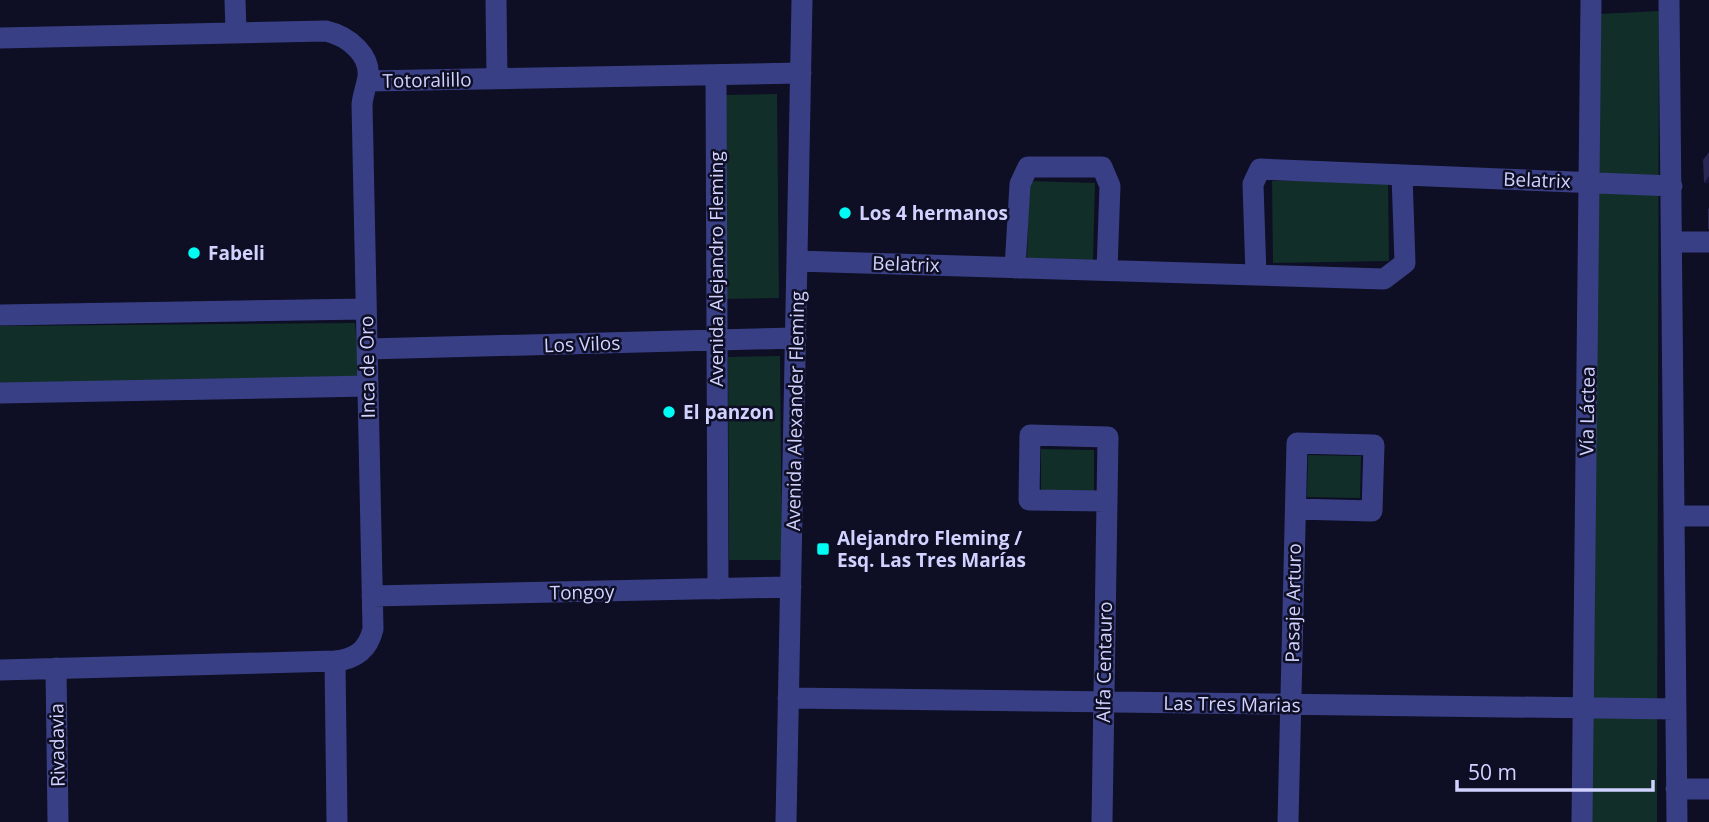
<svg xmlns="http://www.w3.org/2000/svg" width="1709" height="822" viewBox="0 0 1709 822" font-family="'Open Sans',sans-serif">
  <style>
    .green { fill: #112e29 }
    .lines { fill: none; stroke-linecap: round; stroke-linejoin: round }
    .minor { stroke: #383f84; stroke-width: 21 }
    .wall { fill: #292652 }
    .shaded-wall { fill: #161538 }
    .poi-dot { fill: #00fcf2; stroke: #0e0e24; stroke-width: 2.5 }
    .labels { text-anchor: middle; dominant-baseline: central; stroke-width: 5; stroke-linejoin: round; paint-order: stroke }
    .street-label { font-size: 19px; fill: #d1d2ff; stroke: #0e0e24 }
    .poi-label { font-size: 19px; font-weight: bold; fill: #d1d2ff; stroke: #0e0e24; text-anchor: start }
  </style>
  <rect width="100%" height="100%" fill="#0e0e24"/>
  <!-- green -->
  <path class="green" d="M1659,11L1657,822H1588L1599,14Z
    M777,94L779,298L727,299L725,95Z
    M1388,179L1389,261L1273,263L1272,181Z
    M1029,181L1095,183L1093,260L1027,258Z
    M355,323L360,380L0,383V326Z
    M780,356L782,560H729L728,357Z
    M1041,449L1094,450V492L1041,491Z
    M1308,455L1361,456L1360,498L1307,497Z"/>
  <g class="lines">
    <!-- minor -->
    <path class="minor" d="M235,0L236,33
      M496,0L497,78
      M1669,0L1677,822
      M0,38L326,31C348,36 374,56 367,82C365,90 363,96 362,104L373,629C368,650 356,659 335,661L0,670
      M716,75L718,589
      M368,81L801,73
      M1672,242H1709
      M797,261L1384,279L1405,263L1402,175
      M1015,268L1020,184L1028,167H1102L1110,186L1107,270
      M1256,275L1253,184L1260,169L1672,186
      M0,315L366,309
      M367,349L796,338
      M0,393L368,386
      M1675,516H1709
      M372,596L791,587
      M335,661L337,822
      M56,668L58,822
      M788,698L1676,709
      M1676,789H1709
      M786,822L802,0
      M1102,822C1104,694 1106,565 1108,437L1030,435L1029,500L1107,501
      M1288,822L1297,443L1374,445L1372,511L1296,509
      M1582,822L1591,0"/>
  </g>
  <!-- wall -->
  <path class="wall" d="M1709,152V183H1704L1703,160Z
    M1709,208V229H1708V209Z"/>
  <!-- shaded-wall -->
  <path class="shaded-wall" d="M1709,176V183H1704Z"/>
  <!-- markers -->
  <g class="poi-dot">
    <circle cx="845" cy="213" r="7"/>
    <circle cx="194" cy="253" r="7"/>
    <circle cx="669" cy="412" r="7"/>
    <rect x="816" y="542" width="14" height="14" rx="3.5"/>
  </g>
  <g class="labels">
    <!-- street labels -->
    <g class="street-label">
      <text transform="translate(427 80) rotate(-1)">Totoralillo</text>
      <text transform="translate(1537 180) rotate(2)">Belatrix</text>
      <text transform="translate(906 264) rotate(2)">Belatrix</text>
      <text transform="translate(716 269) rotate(-90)">Avenida Alejandro Fleming</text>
      <text transform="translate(582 344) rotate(-2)">Los Vilos</text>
      <text transform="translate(367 367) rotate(-91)">Inca de Oro</text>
      <text transform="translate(795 411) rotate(-89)">Avenida Alexander Fleming</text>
      <text transform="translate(1587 411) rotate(-89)">Vía Láctea</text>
      <text transform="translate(582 592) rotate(-1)">Tongoy</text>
      <text transform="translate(1293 603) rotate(-89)">Pasaje Arturo</text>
      <text transform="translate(1104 662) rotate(-89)">Alfa Centauro</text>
      <text transform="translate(1232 704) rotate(1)">Las Tres Marias</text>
      <text transform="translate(57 745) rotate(-91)">Rivadavia</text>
    </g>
    <!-- poi labels -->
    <g class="poi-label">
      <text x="859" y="213">Los 4 hermanos</text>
      <text x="208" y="253">Fabeli</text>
      <text x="683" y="412">El panzon</text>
      <text x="837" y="538">Alejandro Fleming /<tspan x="837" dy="22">Esq. Las Tres Marías</tspan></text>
    </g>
  </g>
  <!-- scale -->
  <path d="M1457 780v10h196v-10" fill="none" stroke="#d1d2ff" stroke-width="3.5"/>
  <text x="1468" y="780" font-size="21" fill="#d1d2ff" stroke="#0e0e24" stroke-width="5" paint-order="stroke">50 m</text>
</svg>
